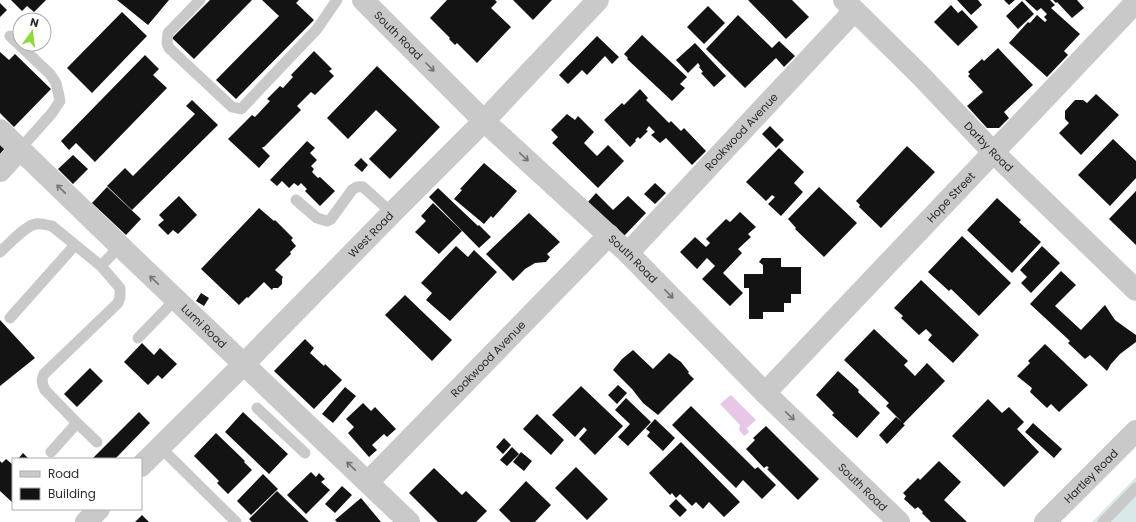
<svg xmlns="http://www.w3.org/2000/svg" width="1136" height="522" viewBox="0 0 1136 522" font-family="Poppins,sans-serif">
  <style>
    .green { fill: #dae9e9 }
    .water { fill: #e6c7e8 }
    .building { fill: #131313 }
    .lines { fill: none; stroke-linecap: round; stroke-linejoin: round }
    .service { stroke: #c9c9c9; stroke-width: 11 }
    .minor { stroke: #c9c9c9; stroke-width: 22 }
    .oneway { stroke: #737373 }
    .labels { text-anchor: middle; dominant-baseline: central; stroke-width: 4; stroke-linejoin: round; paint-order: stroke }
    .street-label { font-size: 11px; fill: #2c2c2c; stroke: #fff }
  </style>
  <rect width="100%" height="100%" fill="#fff"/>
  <!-- green -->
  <path class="green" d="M1136,477V522H1092Z"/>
  <!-- water -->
  <path class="water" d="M731,395L756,420L747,428L749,432L747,434L744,436L739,430L740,425L720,404Z"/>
  <!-- building -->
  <path class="building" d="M11,0H46L34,12L27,6L22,11Z
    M117,0H169L148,25Z
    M210,0H252L194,59L172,38Z
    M262,0H299L296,3L314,20L236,99L216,80L279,16Z
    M447,0H495L497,2L491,8L511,27L477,63L457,43L455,45L449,39L450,38L430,18Z
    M513,0H552L533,20Z
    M748,0H792L809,17L786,39Z
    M957,0H978L982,5L971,15Z
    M1004,0H1015L1009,5Z
    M1025,0H1050L1055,5L1051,8L1080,34L1064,51L1068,55L1047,77L1009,43L1028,22L1030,23L1037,15L1045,22L1047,20L1044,17L1047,14L1041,8L1037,11Z
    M1053,0H1077L1084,8L1072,18L1057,2L1056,3Z
    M1022,1L1034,14L1018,29L1006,16Z
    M0,3L7,10L0,17Z
    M951,5L958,13L962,10L978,27L958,46L934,22Z
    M708,6L725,23L704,44L687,27Z
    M122,12L147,36L92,93L67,68Z
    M738,15L772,48L779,41L795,56L784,67L776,58L745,88L706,49Z
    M642,35L687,77L680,84L685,88L672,101L627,59L628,58L624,54Z
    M597,36L619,57L612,64L605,56L587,75L582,70L568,84L559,75Z
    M695,43L726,76L714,87L701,73L703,72L699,67L700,66L698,63L688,73L676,60Z
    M998,48L1033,85L1004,112L1009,118L999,128H987L967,106L983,92L968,76L970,74L968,72L982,59L984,61Z
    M314,51L332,69L329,71L334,76L315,95L311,92L297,106L301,110L264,147H263L262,148L270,156L259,168L228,139L252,115L255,117L270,101L267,99L280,86L283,88L293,77L291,75Z
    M0,52L9,60L15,54L51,89L14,127L0,113Z
    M145,55L159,69L153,75L167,88L95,162L76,143L69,150L61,141Z
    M377,66L440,127L390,179L369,159L397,130L376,110L348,139L327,118Z
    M640,89L648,98L646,100L669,123L671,121L681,131L684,128L706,151L692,165L666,138L660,143L651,135L655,132L649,126L646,130L648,131L640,139L638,137L635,140L636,141L630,147L604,120L622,103L624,105Z
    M1096,94L1119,115L1081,155L1059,133L1069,123L1065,119V111L1075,100H1083L1087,103Z
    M192,100L218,125L132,210L107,186L125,168L133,176L195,114L186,106Z
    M567,114L575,120L578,116L594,132L584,143L597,156L608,145L624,161L598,188L552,143L558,137L551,130Z
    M770,126L784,140L776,148L762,134Z
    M1113,139L1136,161V178L1110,206L1078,175Z
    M307,141L315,148L310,153L317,160L311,166L314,169L312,172L318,178L320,177L335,191L320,206L305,191L307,189L301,183L298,186L294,183L289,188L282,181L277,186L270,180Z
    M0,143L5,148L0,154Z
    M907,146L935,172L881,228L859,207L860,205L856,201Z
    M779,148L804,172L794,183L803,192L781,216L768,204L775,197L772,195L766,201L746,182Z
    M73,155L88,169L73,184L58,169Z
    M361,158L368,165L362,172L354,165Z
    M484,163L517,191L493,218L491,216L484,224L454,199L462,190L460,189Z
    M655,183L666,193L655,204L644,194Z
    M107,187L141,219L126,235L92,203Z
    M819,187L857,223L824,257L795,229L796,228L788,219Z
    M438,188L478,226L479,225L491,237L479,248L429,197Z
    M1136,191V245L1109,219Z
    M596,193L613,210L628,196L646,213L624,236L588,202Z
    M179,196L197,215L178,234L173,230L168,235L158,225L164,220L159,215Z
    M997,198L1021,220L1019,222L1041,242L1012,273L967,230Z
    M433,203L462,231L439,254L415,232L426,221L421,216Z
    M259,208L274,221L275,220L293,238L291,240L296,246L290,252L291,254L275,270L283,277L282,279V284L278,288H273L272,290L264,282L248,298L247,297L239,305L201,269Z
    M740,212L756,227L748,234L751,237L738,249L742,253L723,273L743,293L730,306L702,279L715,266L707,258L697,269L680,252L695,237L706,247L710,243L706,239L726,219L730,222Z
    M529,213L560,242L547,254L550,257L546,262L535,263L525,269L513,281L486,254Z
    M962,236L1011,283L979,316L951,289L949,291L928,272Z
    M456,246L468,257L474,250L497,272L450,321L426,300L432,293L421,283Z
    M1042,246L1060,263L1031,293L1021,283L1027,277L1020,270Z
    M762,258H781V267H801V294H791V303H784V312H763V319H749V288H744V274H763V265L759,262Z
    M1061,271L1076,285L1055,306L1081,330L1105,305L1115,320L1126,328L1136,335V342L1120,354L1111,364L1107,371L1090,355L1085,359L1068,343L1070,341L1030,304Z
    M921,280L979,335L953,363L928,340L932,335L926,329L919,335L901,318L903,316L894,308Z
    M201,293L209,298L204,306L196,301Z
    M405,295L452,340L432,361L385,315Z
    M0,320L35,358L0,386Z
    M874,329L908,361L904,365L915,376L927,363L945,381L903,424L905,425L887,444L879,435L896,417L902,422L886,406L889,403L844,360Z
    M305,339L314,348L310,353L324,366L325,364L342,380L314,409L274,371Z
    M142,343L154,355L160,348L177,364L162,379L158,375L148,385L124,362Z
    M1045,344L1088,385L1059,412L1051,404L1047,408L1030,392L1032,388L1017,376L1030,363L1028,361Z
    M633,350L653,369L669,353L681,362L689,372L688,373L694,379L658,415L643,403L632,389L613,370L622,359Z
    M90,368L103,381L77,407L64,394Z
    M838,371L859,390L858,392L880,413L857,438L832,415L834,413L816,395Z
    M618,385L627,393L617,404L608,395Z
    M581,386L623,426L595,455L579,439L587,430L584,427L575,437L552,415Z
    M345,387L356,396L333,423L322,414Z
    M626,398L651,422L628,446L618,437L630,424L615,410Z
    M988,399L1002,413L1009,407L1024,422L1017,429L1039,452L1004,487L952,436Z
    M363,403L371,411L375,407L396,429L387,437L384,434L372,445L377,450L369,457L348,433L354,427L346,419Z
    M691,406L755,469L758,467L776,485L762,499L743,480L736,488L672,425Z
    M139,412L150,423L115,459H92Z
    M243,412L288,454L269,474L225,432Z
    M537,414L564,440L551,455L523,429Z
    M655,419L675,438L663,451L647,436L650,432L646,429Z
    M1033,423L1062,449L1054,458L1025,432Z
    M766,426L819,479L798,500L767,469L769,468L767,466L764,468L746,449L755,440L753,438Z
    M216,433L245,461L244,462L252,470L228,494L217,483L219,481L194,456Z
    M504,438L511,445L503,454L496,447Z
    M681,442L740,502L724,517L709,502L703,509L696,502L692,506L680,494L676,498L672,493L670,495L649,473Z
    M512,447L519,454L507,466L500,460Z
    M521,452L532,461L524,471L513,462Z
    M23,453L29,459H18Z
    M6,459L12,464H13V503L0,491V461L2,463Z
    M939,461L961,482L944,500L967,522H931L922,513L923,512L918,507L915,509L904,499L906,496L903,493L918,478L920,480Z
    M576,467L608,499L587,520L555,488Z
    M434,468L462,495L466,491L487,511L476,522H438L409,493Z
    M311,472L316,477L319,473L325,479L321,482L330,490L306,514L287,495Z
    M263,474L278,489L251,515L237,501Z
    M526,481L551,505L535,522H511L499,510Z
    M342,486L352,495L335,513L325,504Z
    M277,491L309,522H252L249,519Z
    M361,498L381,522H337L335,520Z
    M676,499L687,510L680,517L669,506Z
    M142,515L149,522H135Z"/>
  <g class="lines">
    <!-- service -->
    <path class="service" d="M200,0L168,33L167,43L169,48L232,107L241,109L317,29L337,0
      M10,36L50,74L56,83L60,101L52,113L20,149
      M296,200L317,218L327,221L331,219L352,190C356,187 358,186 363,187L392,213
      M0,252C8,245 26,225 36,224C41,223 47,225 52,226L101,266L120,288V297L118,303L44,374C41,380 42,384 45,390L77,423L97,442
      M101,266L120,246
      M10,318L75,245
      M138,338L175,300
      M257,408L305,453
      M160,447L236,522
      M51,452L77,423
      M1103,522L1136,488"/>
    <!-- minor -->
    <g class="minor">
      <path id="s1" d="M363,0L484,121L628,253L765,393L899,522"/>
      <path id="s2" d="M844,0L921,76L993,152L1136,290"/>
      <path id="s3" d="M0,130L120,246L409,522"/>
      <path d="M0,171L20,149"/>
      <path id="s4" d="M628,253L854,11"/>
      <path id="s5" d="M765,393L1136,2"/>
      <path id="s6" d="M141,466L243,365L392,213L484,121L598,0"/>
      <path id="s7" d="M368,482L609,235"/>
      <path d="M86,522L99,509"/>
      <path id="s8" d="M1045,522L1136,431"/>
    </g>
  </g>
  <!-- one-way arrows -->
  <defs><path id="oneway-shaft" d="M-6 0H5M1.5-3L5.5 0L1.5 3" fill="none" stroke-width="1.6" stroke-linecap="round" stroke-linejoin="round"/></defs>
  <g class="oneway">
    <use href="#oneway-shaft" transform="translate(430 67) rotate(45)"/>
    <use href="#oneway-shaft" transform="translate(524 157) rotate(43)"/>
    <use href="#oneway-shaft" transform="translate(61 189) rotate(-136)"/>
    <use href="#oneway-shaft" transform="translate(154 280) rotate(-136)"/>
    <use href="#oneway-shaft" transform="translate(669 294) rotate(46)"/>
    <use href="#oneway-shaft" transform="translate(790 416) rotate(44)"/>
    <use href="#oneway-shaft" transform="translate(351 466) rotate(-137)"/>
  </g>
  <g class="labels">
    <!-- street labels -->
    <g class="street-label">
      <text stroke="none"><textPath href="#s1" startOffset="50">South Road</textPath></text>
      <text stroke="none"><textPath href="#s4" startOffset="166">Rookwood Avenue</textPath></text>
      <text stroke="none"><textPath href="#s2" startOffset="206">Darby Road</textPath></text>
      <text stroke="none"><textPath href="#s5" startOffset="270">Hope Street</textPath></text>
      <text stroke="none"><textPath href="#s6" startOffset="326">West Road</textPath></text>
      <text stroke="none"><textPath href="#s1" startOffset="374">South Road</textPath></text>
      <text stroke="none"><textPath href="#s3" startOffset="283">Lumi Road</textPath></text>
      <text stroke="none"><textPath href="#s7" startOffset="172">Rookwood Avenue</textPath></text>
      <text stroke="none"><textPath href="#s8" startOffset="65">Hartley Road</textPath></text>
      <text stroke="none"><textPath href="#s1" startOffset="698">South Road</textPath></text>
    </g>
  </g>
  <!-- legend -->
  <rect x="12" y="458" width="130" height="52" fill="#ffffff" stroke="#ababab"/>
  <rect x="20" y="471" width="20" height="6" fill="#c9c9c9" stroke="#ababab"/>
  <text x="48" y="478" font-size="12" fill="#2c2c2c">Road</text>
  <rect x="20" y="488" width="20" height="12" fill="#131313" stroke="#ababab"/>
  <text x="48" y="498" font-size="12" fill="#2c2c2c">Building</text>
  <!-- north arrow -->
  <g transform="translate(32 32) rotate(14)"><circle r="19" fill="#ffffff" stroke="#ababab"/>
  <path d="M0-3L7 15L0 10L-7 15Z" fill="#8edb37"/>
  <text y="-6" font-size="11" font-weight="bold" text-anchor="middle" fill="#2c2c2c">N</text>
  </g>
</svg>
